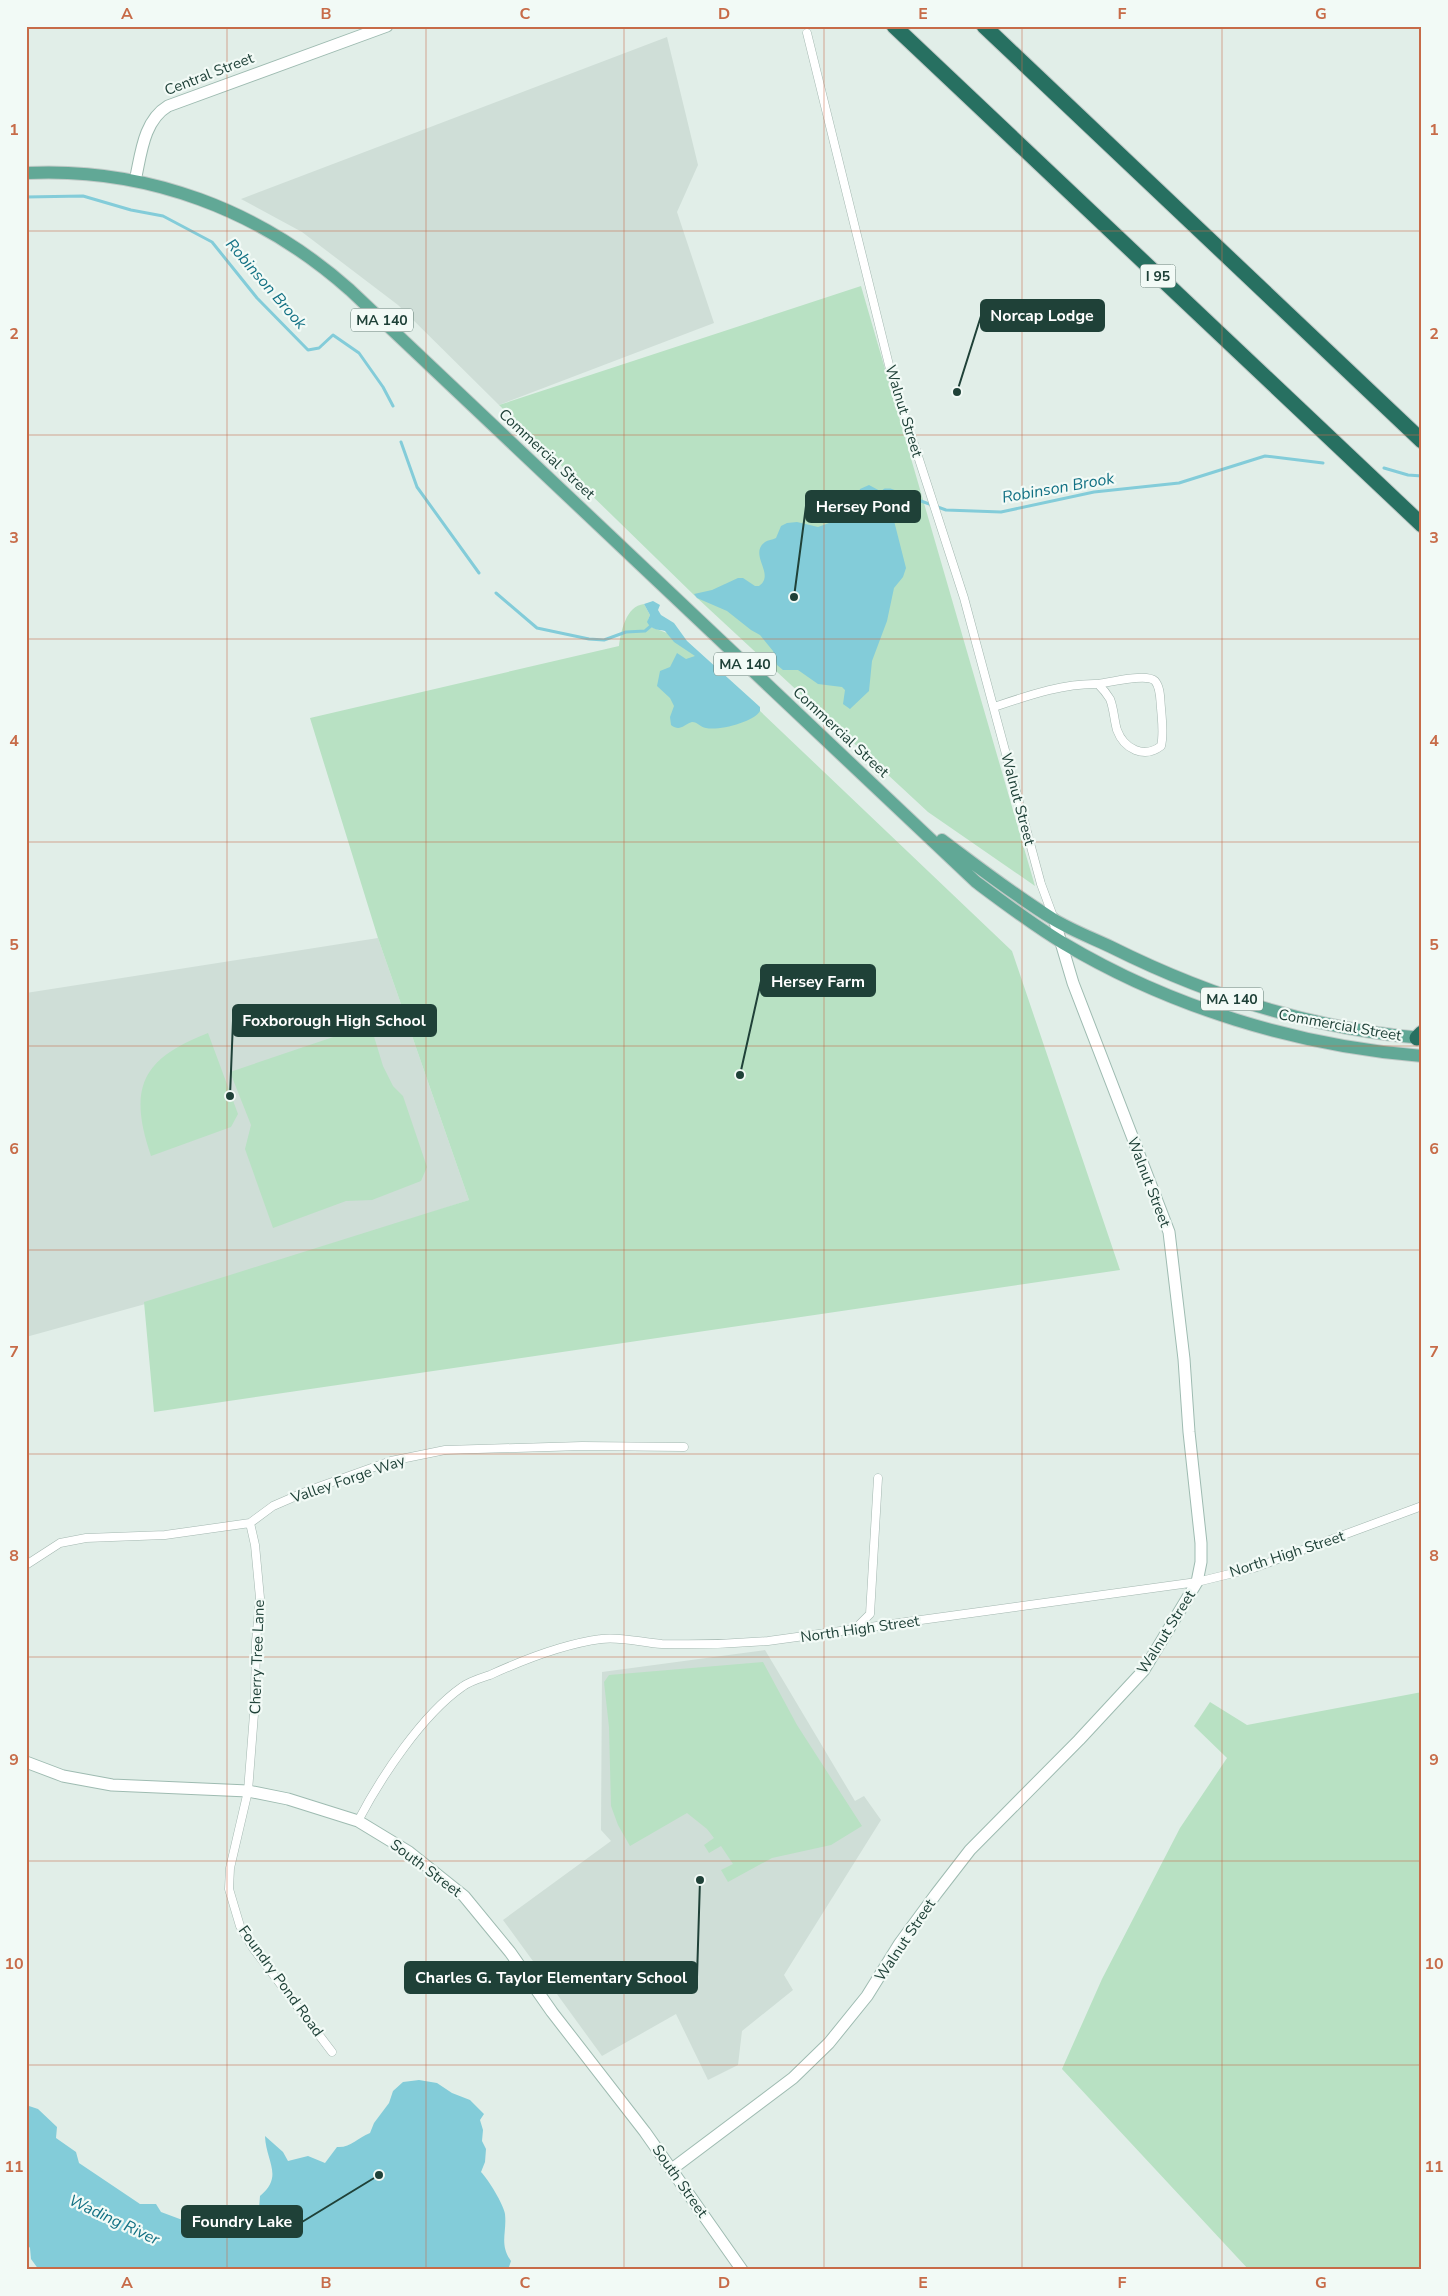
<svg xmlns="http://www.w3.org/2000/svg" width="1448" height="2296" viewBox="0 0 1448 2296" font-family="'Nunito Sans',sans-serif">
  <style>
    .built { fill: #cfded7 }
    .green { fill: #b8e1c3 }
    .water { fill: #83ccd9 }
    .lines { fill: none; stroke-linecap: round; stroke-linejoin: round }
    .stream { stroke: #83ccd9; stroke-width: 3 }
    .street-casing { stroke: #a3b7b0; stroke-width: 9 }
    .secondary-casing { stroke: #9ebbb1; stroke-width: 13 }
    .primary-casing { stroke: #c0cac7; stroke-width: 14 }
    .highway-casing { stroke: #c0cac7; stroke-width: 17 }
    .street { stroke: #fff; stroke-width: 8 }
    .secondary { stroke: #fff; stroke-width: 11 }
    .primary { stroke: #61a896; stroke-width: 12 }
    .highway { stroke: #277061; stroke-width: 15 }
    .grid { fill: none; stroke: #c76b48; stroke-width: 1; stroke-opacity: 0.55 }
    .labels { text-anchor: middle; dominant-baseline: central; stroke-width: 4.5; stroke-linejoin: round; paint-order: stroke }
    .shield { fill: #f2faf6; stroke: #5e7871; stroke-width: 1 }
    .shield-label { font-size: 14px; font-weight: bold; fill: #1f4138 }
    .street-label { font-size: 15px; fill: #1f4138; stroke: #f2faf6 }
    .water-label { font-size: 16px; font-style: italic; fill: #127184; stroke: #f2faf6 }
    .leader { fill: none; stroke: #1f4138; stroke-width: 2 }
    .callout-dot { fill: #1f4138; stroke: #f2faf6; stroke-width: 2 }
    .callout { fill: #1f4138; stroke: #1f4138; stroke-width: 2 }
    .callout-label { font-size: 16px; text-anchor: middle; font-weight: bold; fill: #fff }
    .neatline { fill: none; stroke: #c76b48; stroke-width: 2 }
    .grid-label { font-size: 16px; text-anchor: middle; font-weight: bold; fill: #c76b48 }
  </style>
  <rect width="100%" height="100%" fill="#e1eee8"/>
  <!-- built -->
  <path class="built" d="M667,37L698,165L677,212L714,323L499,405L398,305L302,232L241,199Z
    M378,938L469,1200L214,1285L26,1337V993Z
    M765,1650L855,1801L864,1796L881,1820L784,1975L793,1990L742,2031L738,2065L708,2080L676,2014L602,2056L503,1920L611,1841L601,1830L602,1672Z"/>
  <!-- green -->
  <path class="green" d="M861,286L1035,886L928,812L695,596L499,405Z
    M644,604L650,615L648,620L651,627L667,633L677,632L1012,951L1120,1270L154,1412L144,1302L469,1200L378,938L310,718L619,646C621,631 626,606 644,604Z
    M357,1029L372,1030L383,1066L393,1086L403,1096L427,1167L421,1181L372,1200L346,1201L273,1228L245,1149L251,1125L230,1072Z
    M208,1033L238,1114L231,1127L151,1156C128,1088 141,1059 208,1033Z
    M763,1662L797,1725L862,1826L831,1845L772,1858L728,1882L721,1870L733,1864L721,1846L709,1853L704,1845L714,1838L707,1829L687,1813L630,1846L618,1825L611,1806L609,1727L604,1682L609,1675Z
    M1422,1692V2270H1249L1062,2069L1102,1979L1180,1828L1227,1758L1194,1726L1210,1702L1247,1725Z"/>
  <!-- water -->
  <path class="water" d="M869,485L882,492L889,501L906,568L903,577L894,588L887,621L872,661L869,691L850,709L843,704L845,690L842,687L818,684L798,670H783L777,665L773,651L760,635L751,630L727,611L697,598L694,594L712,590L738,578H743L755,586H759C776,574 748,555 765,542C768,540 772,540 776,538L781,526L787,523L797,522L818,527L829,523L842,521L853,512L860,489Z
    M653,601L660,605L658,610L661,615L674,623L687,641L760,707V711C754,722 719,731 706,728C700,727 698,722 692,722C683,725 680,732 671,725L670,717L674,706L670,698L657,686L660,671L670,667L677,653L686,659L695,656L674,642L665,631C657,629 651,630 647,622L650,615L644,604Z
    M419,2080L437,2083L452,2093L470,2100L484,2114L480,2120L483,2130L482,2141L486,2149L485,2162L481,2172C488,2179 504,2205 505,2214C507,2233 499,2244 511,2261L508,2270H39L31,2259L30,2248L26,2242V2105L38,2109L57,2127L56,2138L76,2152L79,2163L140,2204H156L161,2212L220,2234L231,2236L242,2233L248,2221L259,2209L260,2196C284,2176 266,2162 265,2136L283,2152L288,2161L308,2156L325,2163L337,2147C351,2148 357,2138 370,2133L374,2123L389,2103L393,2091L403,2082Z"/>
  <g class="lines">
    <!-- stream -->
    <path class="stream" d="M26,197L83,196L131,210L163,216L212,242L257,298L308,350L319,348L333,335L359,353L383,387L393,406
      M401,442L417,487L479,573
      M1384,468L1408,475L1422,476
      M879,495L885,490H890L946,510L1001,512L1094,492L1179,483L1265,456L1323,463
      M496,593L537,628L589,639L604,640L626,632L645,631L652,625"/>
    <!-- street casing -->
    <g class="street-casing">
      <path id="street" d="M807,33L891,373L964,598L1041,884L1054,919
        M994,707C1027,696 1063,683 1098,684C1102,688 1107,694 1110,699C1114,709 1114,720 1117,730C1124,749 1144,759 1161,746C1164,734 1162,721 1161,708C1160,700 1161,688 1155,681C1147,673 1110,682 1098,684
        M250,1523L255,1545L260,1598L256,1642L255,1701L248,1791L230,1868L229,1889L240,1926L253,1948L332,2052
        M26,1565L60,1543L86,1538L165,1535L250,1523L273,1506L310,1490L391,1461L445,1450L582,1446L684,1447
        M854,1630L870,1614L878,1478
        M358,1821C381,1777 422,1715 462,1687C470,1681 481,1678 490,1675C525,1659 563,1644 601,1639C620,1636 643,1643 662,1644C697,1645 732,1644 768,1641L1197,1582L1254,1568L1422,1506"/>
    </g>
    <!-- secondary casing -->
    <g class="secondary-casing">
      <path id="secondary" d="M135,181C141,155 143,121 168,106L387,26
        M26,1762L63,1776L112,1785L248,1791L288,1799L358,1821L409,1852L464,1896L510,1952L552,2012L645,2132L742,2270
        M672,2169L793,2078L829,2043L867,1996L900,1943L936,1894L970,1850L1079,1740L1144,1670L1197,1582L1201,1562V1543L1189,1432L1184,1359L1169,1232L1073,983L1054,919"/>
    </g>
    <!-- primary casing -->
    <g class="primary-casing">
      <path id="primary" d="M26,173C147,167 260,210 350,290L976,882C1004,903 1033,925 1063,943C1170,1007 1297,1046 1422,1056
        M942,840C978,867 1014,895 1053,919C1071,930 1092,938 1111,947C1209,996 1312,1029 1422,1038"/>
    </g>
    <!-- highway casing -->
    <g class="highway-casing">
      <path id="highway" d="M894,26L1422,525
        M984,26L1422,441
        M1417,1038L1422,1033"/>
    </g>
    <!-- street -->
    <use href="#street" class="street"/>
    <!-- secondary -->
    <use href="#secondary" class="secondary"/>
    <!-- primary -->
    <use href="#primary" class="primary"/>
    <!-- highway -->
    <use href="#highway" class="highway"/>
  </g>
  <!-- grid -->
  <path class="grid" d="M227,26V2270M426,26V2270M624,26V2270M824,26V2270M1022,26V2270M1222,26V2270M26,231H1422M26,435H1422M26,639H1422M26,842H1422M26,1046H1422M26,1250H1422M26,1454H1422M26,1657H1422M26,1861H1422M26,2065H1422"/>
  <g class="labels">
    <!-- shield labels -->
    <g class="shield">
      <rect x="1140.5" y="264.5" width="35" height="23" rx="4"/>
      <rect x="351" y="308.5" width="62" height="23" rx="4"/>
      <rect x="714" y="652.5" width="62" height="23" rx="4"/>
      <rect x="1201" y="987.5" width="62" height="23" rx="4"/>
    </g>
    <g class="shield-label">
      <text x="1158" y="276">I 95</text>
      <text x="382" y="320">MA 140</text>
      <text x="745" y="664">MA 140</text>
      <text x="1232" y="999">MA 140</text>
    </g>
    <!-- street labels -->
    <g class="street-label">
      <text transform="translate(209 74) rotate(-21)">Central Street</text>
      <text transform="translate(904 411) rotate(73)">Walnut Street</text>
      <text transform="translate(547 454) rotate(43)">Commercial Street</text>
      <text transform="translate(841 732) rotate(43)">Commercial Street</text>
      <text transform="translate(1018 799) rotate(75)">Walnut Street</text>
      <text transform="translate(1340 1025) rotate(10)">Commercial Street</text>
      <text transform="translate(1149 1182) rotate(69)">Walnut Street</text>
      <text transform="translate(348 1479) rotate(-19)">Valley Forge Way</text>
      <text transform="translate(1287 1554) rotate(-18)">North High Street</text>
      <text transform="translate(860 1629) rotate(-8)">North High Street</text>
      <text transform="translate(1166 1632) rotate(-58)">Walnut Street</text>
      <text transform="translate(257 1657) rotate(-88)">Cherry Tree Lane</text>
      <text transform="translate(426 1868) rotate(37)">South Street</text>
      <text transform="translate(905 1940) rotate(-56)">Walnut Street</text>
      <text transform="translate(281 1981) rotate(54)">Foundry Pond Road</text>
      <text transform="translate(680 2181) rotate(55)">South Street</text>
    </g>
    <!-- water labels -->
    <g class="water-label">
      <text transform="translate(266 284) rotate(49)">Robinson Brook</text>
      <text transform="translate(1058 488) rotate(-10)">Robinson Brook</text>
      <text transform="translate(114 2220) rotate(25)">Wading River</text>
    </g>
  </g>
  <!-- callouts -->
  <path class="leader" d="M957 392L981 316M794 597L806 506M740 1075L761 981M230 1096L233 1021M700 1880L697 1977M379 2175L302 2222"/>
  <g class="callout-dot">
    <circle cx="957" cy="392" r="5"/>
    <circle cx="794" cy="597" r="5"/>
    <circle cx="740" cy="1075" r="5"/>
    <circle cx="230" cy="1096" r="5"/>
    <circle cx="700" cy="1880" r="5"/>
    <circle cx="379" cy="2175" r="5"/>
  </g>
  <g class="callout">
    <rect x="981" y="300" width="123" height="31" rx="5"/>
    <rect x="806" y="491" width="114" height="31" rx="5"/>
    <rect x="761" y="965" width="114" height="31" rx="5"/>
    <rect x="233" y="1005" width="203" height="31" rx="5"/>
    <rect x="405" y="1962" width="292" height="31" rx="5"/>
    <rect x="182" y="2206" width="120" height="31" rx="5"/>
  </g>
  <g class="callout-label">
    <text x="1042" y="321">Norcap Lodge</text>
    <text x="863" y="512">Hersey Pond</text>
    <text x="818" y="987">Hersey Farm</text>
    <text x="334" y="1026">Foxborough High School</text>
    <text x="551" y="1983">Charles G. Taylor Elementary School</text>
    <text x="242" y="2227">Foundry Lake</text>
  </g>
  <!-- border -->
  <rect width="1448" height="2296" fill="none" stroke="#f2faf6" stroke-width="55"/>
  <rect x="28" y="28" width="1392" height="2240" class="neatline"/>
  <g class="grid-label">
    <text x="127" y="19">A</text>
    <text x="326" y="19">B</text>
    <text x="525" y="19">C</text>
    <text x="724" y="19">D</text>
    <text x="923" y="19">E</text>
    <text x="1122" y="19">F</text>
    <text x="1321" y="19">G</text>
    <text x="14" y="135">1</text>
    <text x="1434" y="135">1</text>
    <text x="14" y="339">2</text>
    <text x="1434" y="339">2</text>
    <text x="14" y="543">3</text>
    <text x="1434" y="543">3</text>
    <text x="14" y="746">4</text>
    <text x="1434" y="746">4</text>
    <text x="14" y="950">5</text>
    <text x="1434" y="950">5</text>
    <text x="14" y="1154">6</text>
    <text x="1434" y="1154">6</text>
    <text x="14" y="1357">7</text>
    <text x="1434" y="1357">7</text>
    <text x="14" y="1561">8</text>
    <text x="1434" y="1561">8</text>
    <text x="14" y="1765">9</text>
    <text x="1434" y="1765">9</text>
    <text x="14" y="1969">10</text>
    <text x="1434" y="1969">10</text>
    <text x="14" y="2172">11</text>
    <text x="1434" y="2172">11</text>
    <text x="127" y="2288">A</text>
    <text x="326" y="2288">B</text>
    <text x="525" y="2288">C</text>
    <text x="724" y="2288">D</text>
    <text x="923" y="2288">E</text>
    <text x="1122" y="2288">F</text>
    <text x="1321" y="2288">G</text>
  </g>
</svg>
